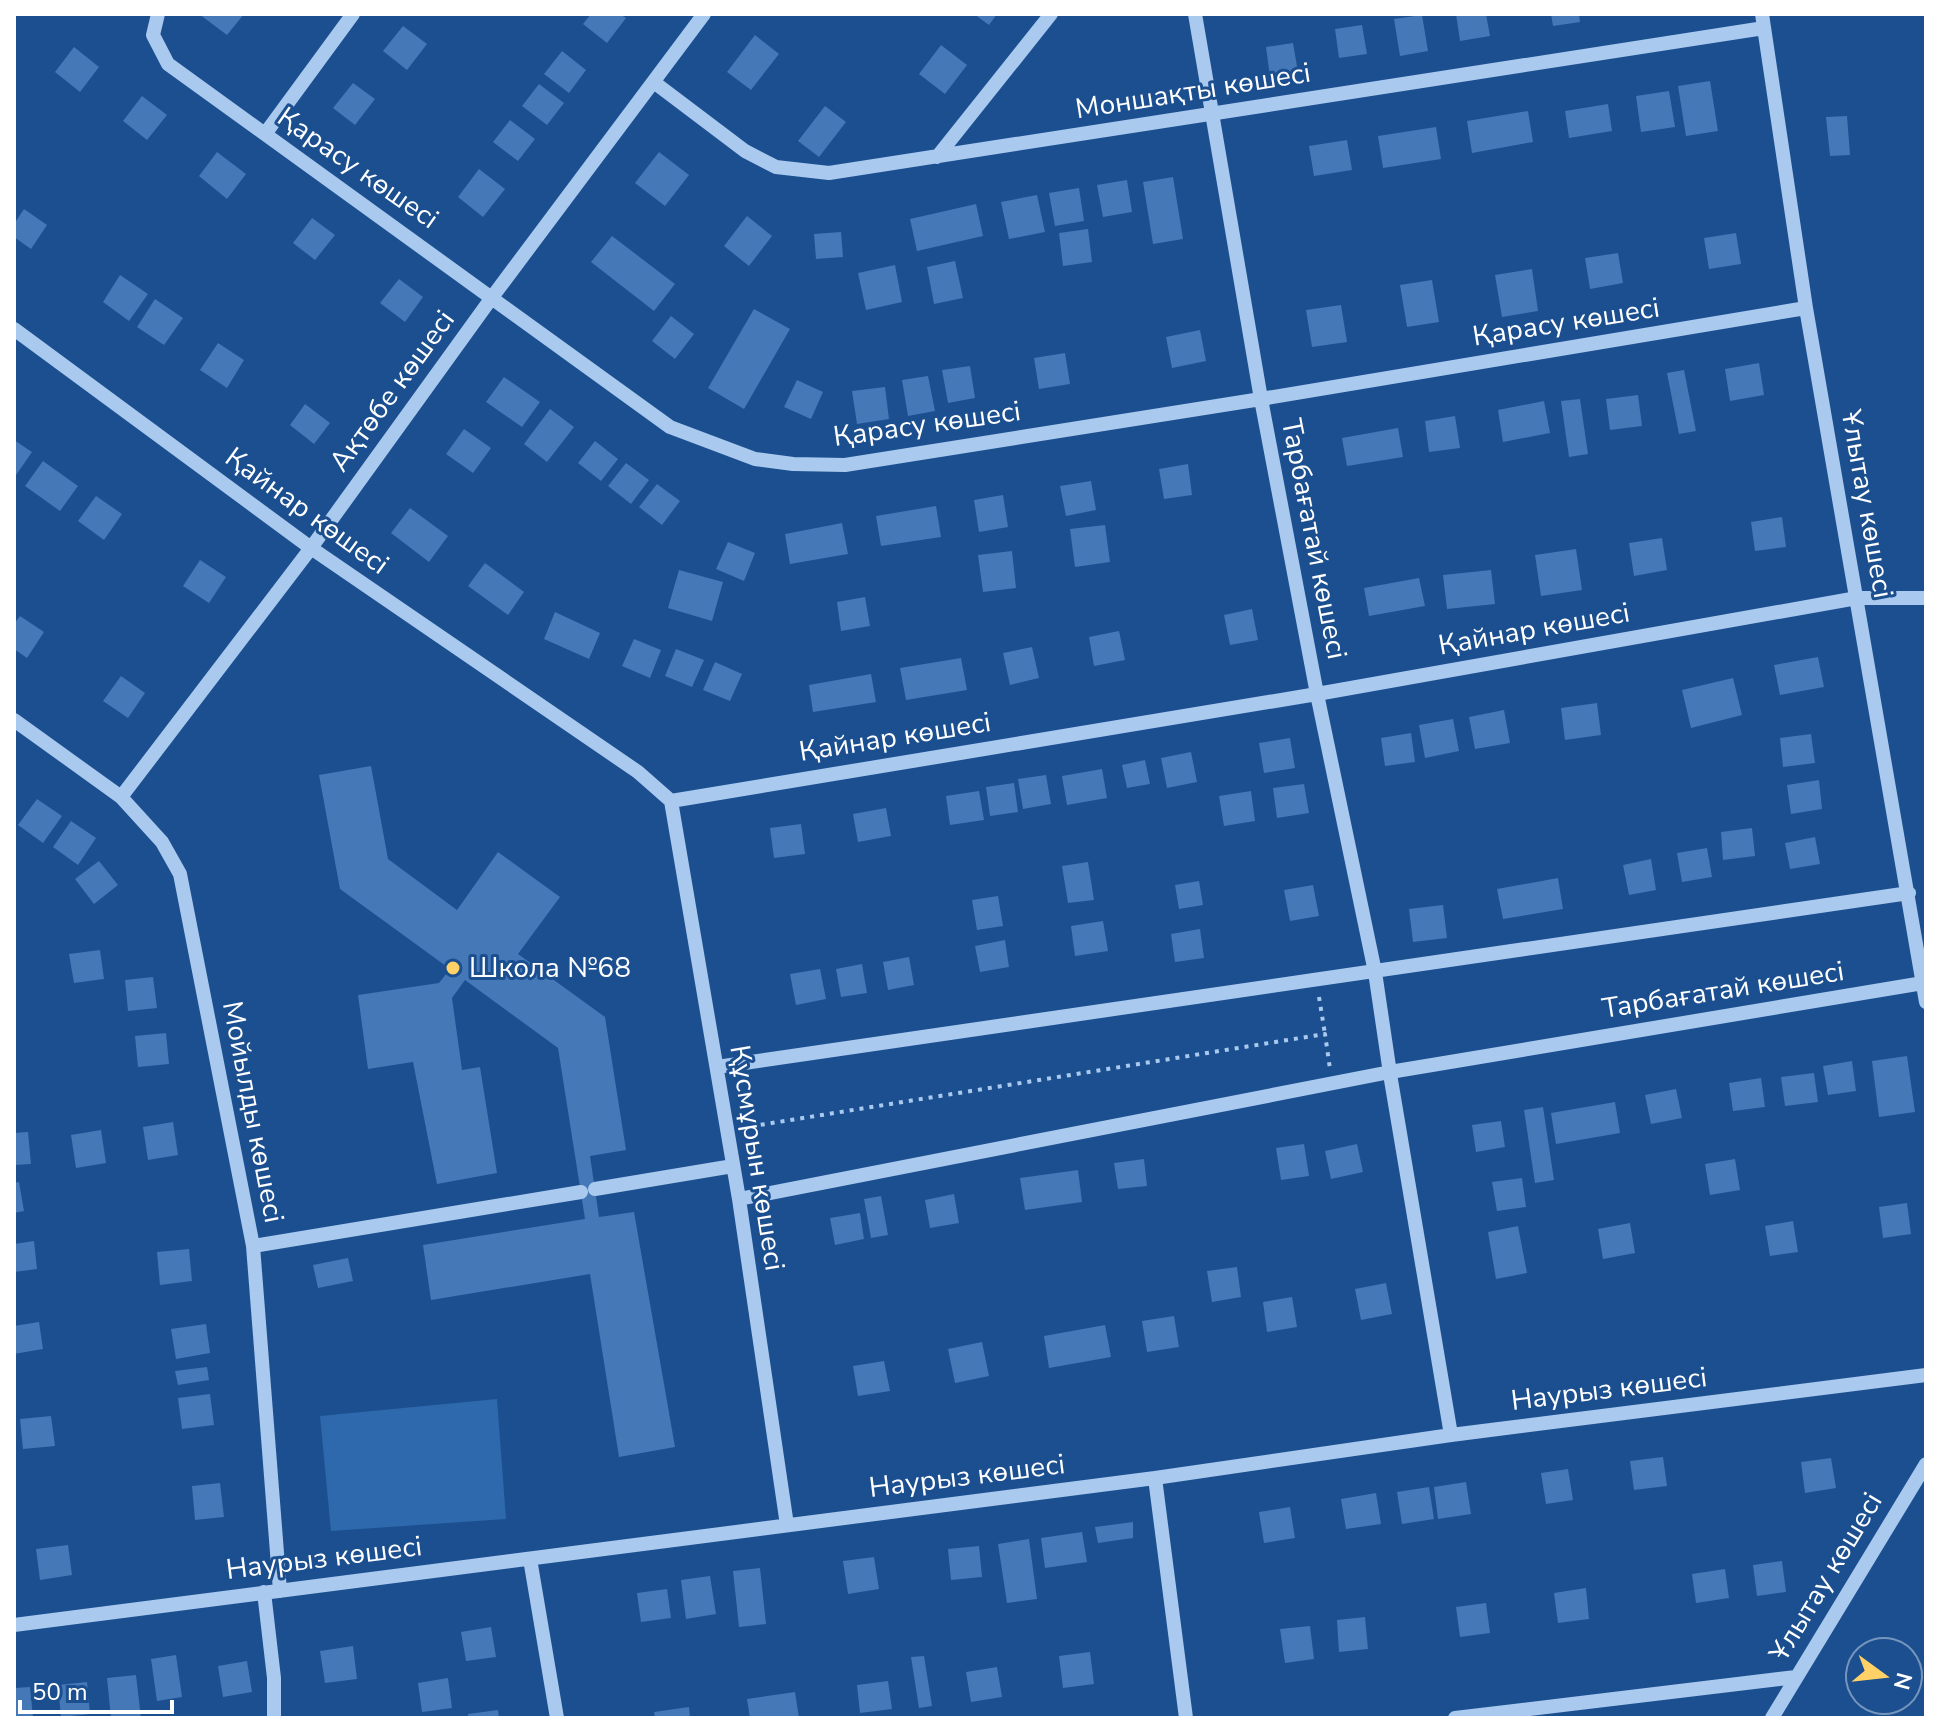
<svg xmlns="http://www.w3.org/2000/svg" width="1940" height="1732" viewBox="0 0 1940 1732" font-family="'Nunito Sans',sans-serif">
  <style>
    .green { fill: #2e69ad }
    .building { fill: #4478b7 }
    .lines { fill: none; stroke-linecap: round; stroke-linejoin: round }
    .path { stroke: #a9c9ee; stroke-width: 4; stroke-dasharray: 4 6; stroke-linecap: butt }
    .minor { stroke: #a9c9ee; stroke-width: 14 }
    .poi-dot { fill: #ffd166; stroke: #1b4f8f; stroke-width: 3 }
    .labels { text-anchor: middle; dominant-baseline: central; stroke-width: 6; stroke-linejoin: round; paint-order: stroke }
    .street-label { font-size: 28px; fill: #fff; stroke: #1b4f8f }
    .poi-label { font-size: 28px; fill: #fff; stroke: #1b4f8f; text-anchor: start }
  </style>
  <rect width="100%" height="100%" fill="#1b4f8f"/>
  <!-- green -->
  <path class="green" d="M497,1399L506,1519L331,1531L320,1416Z"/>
  <!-- building -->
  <path class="building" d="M199,14H244L227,35Z
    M591,14H620L626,18L607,43L583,24Z
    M974,14H997L989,25Z
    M1456,14H1486L1490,36L1460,41Z
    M1551,14H1579L1580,22L1553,26Z
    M1422,15L1428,51L1400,56L1394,19Z
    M1362,25L1367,54L1339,58L1335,29Z
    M403,26L427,44L407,70L383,51Z
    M755,35L779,54L751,90L727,72Z
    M1293,43L1298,72L1270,77L1266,47Z
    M941,45L967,65L945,94L919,74Z
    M74,47L99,67L80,92L55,72Z
    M562,51L586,70L569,93L544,74Z
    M1710,81L1718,131L1686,136L1678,86Z
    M353,83L375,99L355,125L333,108Z
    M539,84L564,103L547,125L522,106Z
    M1669,91L1675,127L1641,132L1636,96Z
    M142,96L167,115L147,140L123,121Z
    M1608,104L1612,131L1569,138L1565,111Z
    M825,106L846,122L819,157L798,141Z
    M1528,111L1533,142L1472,153L1467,121Z
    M1847,116L1850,155L1830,156L1826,117Z
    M510,120L535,139L518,161L493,142Z
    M1436,127L1441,159L1383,168L1378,136Z
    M1347,140L1352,170L1314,176L1309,146Z
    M217,152L246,174L227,199L199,176Z
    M659,152L689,175L665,206L635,183Z
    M479,169L505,189L483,217L458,197Z
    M1173,177L1183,239L1153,244L1143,182Z
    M1127,180L1132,212L1103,217L1097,185Z
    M1079,188L1084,221L1055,226L1049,193Z
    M1037,195L1045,232L1009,239L1001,202Z
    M976,204L983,236L917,251L910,219Z
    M24,209L47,225L31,249L14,237V224Z
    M747,216L772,236L749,266L724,246Z
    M312,218L335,235L315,260L293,243Z
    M1088,229L1092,262L1063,266L1059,233Z
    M841,232L843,257L816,259L814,234Z
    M1736,233L1741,264L1709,269L1704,238Z
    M612,236L675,284L654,311L591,262Z
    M1618,253L1623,283L1590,289L1585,258Z
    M955,261L963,298L934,304L927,267Z
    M895,265L902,302L866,310L858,273Z
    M1532,269L1538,311L1502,317L1495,275Z
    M120,275L148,294L129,321L103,302Z
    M399,279L423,297L405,322L380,303Z
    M1432,280L1439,322L1407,327L1400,285Z
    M155,299L183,318L164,345L137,327Z
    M1341,305L1347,342L1312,347L1306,310Z
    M754,309L790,329L744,409L708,388Z
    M671,316L694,334L675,359L652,341Z
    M1200,330L1206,361L1172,368L1166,337Z
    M218,343L244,360L227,388L200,370Z
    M1065,353L1070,384L1039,389L1034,358Z
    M1759,363L1764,395L1730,401L1725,369Z
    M970,366L975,398L948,403L942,370Z
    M1684,370L1696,431L1679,434L1667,373Z
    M928,376L935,411L908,416L902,380Z
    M504,377L540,402L522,427L486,402Z
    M797,380L823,392L811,419L784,407Z
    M885,387L889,419L857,424L852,391Z
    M1638,395L1642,426L1610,430L1606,399Z
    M1580,399L1588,454L1569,457L1561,401Z
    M1544,401L1550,433L1503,442L1498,410Z
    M305,404L330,423L314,444L290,425Z
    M550,409L574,427L547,462L524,444Z
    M1455,416L1460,448L1429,452L1425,421Z
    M1398,428L1403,457L1347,466L1342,438Z
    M464,429L491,448L473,473L446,454Z
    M14,440L32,452L14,478Z
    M595,441L618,459L601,481L578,463Z
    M43,461L78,486L60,511L25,486Z
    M626,463L649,480L631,504L608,486Z
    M1188,464L1192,495L1164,499L1159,469Z
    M1091,481L1096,510L1066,516L1060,486Z
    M657,484L680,501L662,525L639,507Z
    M1003,495L1008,527L979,532L974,500Z
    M96,496L122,514L104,540L78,521Z
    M936,506L941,537L881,546L876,516Z
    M410,508L448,536L429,562L391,533Z
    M1782,517L1786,547L1755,551L1751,522Z
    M842,523L848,554L790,564L785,534Z
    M1105,525L1110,562L1075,567L1070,529Z
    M1662,538L1667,570L1634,576L1629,543Z
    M728,542L755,553L744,581L716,569Z
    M1576,549L1582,590L1541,596L1535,555Z
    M1012,551L1016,588L983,592L978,555Z
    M200,560L226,577L209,603L183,586Z
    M485,563L524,592L508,615L468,586Z
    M679,570L723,582L712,621L668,608Z
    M1491,570L1495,604L1447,609L1443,575Z
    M1419,578L1425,606L1369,616L1364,588Z
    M865,597L870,626L841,631L837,602Z
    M1252,609L1258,640L1230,645L1224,615Z
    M555,612L600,633L589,659L544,639Z
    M20,616L44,632L27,658L14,649V624Z
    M1119,631L1125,660L1094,666L1089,637Z
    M634,639L661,650L650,678L622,666Z
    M1032,647L1039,678L1010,685L1003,653Z
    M676,649L704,660L692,687L665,676Z
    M1818,657L1824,687L1780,695L1774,665Z
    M961,658L967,690L906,700L900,668Z
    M715,662L742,674L730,701L703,690Z
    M871,674L876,702L813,712L809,685Z
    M121,676L145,693L128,718L103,701Z
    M1733,678L1742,715L1691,728L1682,690Z
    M1597,703L1601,735L1565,740L1561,708Z
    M1504,710L1510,743L1475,749L1469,717Z
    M1453,719L1459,751L1425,758L1419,725Z
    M1411,733L1415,762L1385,766L1381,738Z
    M1811,734L1815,763L1783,767L1780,738Z
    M1290,738L1295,768L1264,773L1259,743Z
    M1191,752L1197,782L1167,788L1161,758Z
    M1145,760L1150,784L1127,788L1122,765Z
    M371,766L388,859L457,910L498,852L560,897L518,954L605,1017L626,1150L590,1156L599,1217L634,1212L675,1447L619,1457L590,1274L431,1300L423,1245L585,1219L558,1048L465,980L452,998L462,1070L480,1067L497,1173L437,1184L413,1062L368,1069L358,995L439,983L450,969L340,889L319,775Z
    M1102,769L1107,798L1067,805L1062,776Z
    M1046,775L1051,804L1023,809L1018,779Z
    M1819,780L1822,809L1791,814L1787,785Z
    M1014,783L1018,812L990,816L986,787Z
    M1304,784L1309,813L1277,818L1273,788Z
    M979,791L984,820L950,825L946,796Z
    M1251,791L1255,821L1224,826L1219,796Z
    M37,799L62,816L43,843L18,825Z
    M886,808L891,836L858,842L853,814Z
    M71,821L96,838L78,865L53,847Z
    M801,824L805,854L774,858L770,828Z
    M1752,828L1755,856L1723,860L1721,832Z
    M1815,837L1820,864L1790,869L1785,843Z
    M1707,848L1712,877L1682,882L1677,853Z
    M1651,859L1656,890L1629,895L1623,865Z
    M99,861L118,885L94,904L75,879Z
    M1088,862L1094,900L1068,903L1062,866Z
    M1558,878L1563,909L1503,919L1497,889Z
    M1199,881L1203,905L1179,909L1175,885Z
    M1313,885L1319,916L1290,921L1284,890Z
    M998,896L1003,926L977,930L972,900Z
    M1443,905L1447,938L1413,942L1409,909Z
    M1103,921L1108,951L1075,956L1071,926Z
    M1200,929L1204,958L1175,962L1171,934Z
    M1005,940L1009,967L980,972L975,946Z
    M100,950L104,979L74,983L69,954Z
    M909,957L914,985L888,990L883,962Z
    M862,964L867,993L841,997L836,969Z
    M820,969L826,999L796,1005L790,974Z
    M153,977L157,1008L128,1011L125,980Z
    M166,1033L169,1064L138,1067L135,1036Z
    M1907,1056L1915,1112L1879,1117L1872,1061Z
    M1852,1061L1856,1091L1828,1095L1823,1066Z
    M1814,1073L1818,1102L1785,1106L1781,1077Z
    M1761,1078L1765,1107L1733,1111L1729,1083Z
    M1676,1089L1682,1118L1651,1124L1645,1095Z
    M1615,1102L1620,1133L1556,1144L1551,1113Z
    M1543,1107L1554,1180L1535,1183L1524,1110Z
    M1501,1121L1505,1147L1476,1152L1472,1125Z
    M173,1122L178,1155L148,1160L143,1127Z
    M101,1130L106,1163L76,1168L71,1135Z
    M28,1132L31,1164L14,1165V1133Z
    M1304,1144L1309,1176L1281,1180L1276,1148Z
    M1357,1144L1363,1172L1331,1179L1325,1151Z
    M1144,1159L1147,1186L1118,1189L1114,1163Z
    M1735,1159L1740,1190L1710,1195L1705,1164Z
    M1078,1170L1082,1202L1025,1210L1020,1178Z
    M1522,1178L1526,1207L1497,1211L1492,1182Z
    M19,1182L24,1211L14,1213V1183Z
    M954,1194L959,1223L930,1228L925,1200Z
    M881,1196L888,1235L871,1238L864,1199Z
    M1907,1203L1911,1234L1883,1238L1879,1207Z
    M860,1213L864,1239L835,1245L830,1218Z
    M1793,1221L1798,1252L1770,1256L1765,1226Z
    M1630,1223L1635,1253L1603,1259L1598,1229Z
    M1518,1226L1527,1273L1496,1279L1488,1232Z
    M34,1241L37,1269L14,1272V1244Z
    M189,1249L192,1281L160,1285L157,1252Z
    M348,1258L353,1281L318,1288L313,1265Z
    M1237,1267L1241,1297L1212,1302L1207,1271Z
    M1386,1283L1392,1314L1361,1320L1355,1289Z
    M1292,1297L1297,1327L1267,1332L1263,1302Z
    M1174,1316L1179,1347L1147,1352L1142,1321Z
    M39,1322L43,1349L14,1354V1326Z
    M206,1324L210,1353L176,1359L171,1329Z
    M1105,1325L1111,1357L1049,1368L1044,1336Z
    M982,1342L989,1376L955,1383L948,1349Z
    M884,1361L890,1391L858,1396L853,1366Z
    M207,1367L209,1380L178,1385L175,1371Z
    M210,1394L214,1425L182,1429L178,1398Z
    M51,1416L55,1446L23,1449L20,1419Z
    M1663,1457L1667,1486L1634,1490L1630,1461Z
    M1831,1458L1836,1488L1805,1493L1801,1462Z
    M1568,1469L1573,1500L1546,1504L1541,1473Z
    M1466,1482L1471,1514L1438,1519L1434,1487Z
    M220,1483L224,1517L195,1520L192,1486Z
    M1429,1487L1434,1519L1402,1524L1397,1492Z
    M1376,1493L1381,1524L1346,1529L1341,1499Z
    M1290,1507L1295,1538L1264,1543L1259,1512Z
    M1133,1522V1538L1098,1543L1095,1527Z
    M1082,1532L1087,1562L1045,1568L1041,1538Z
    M1029,1539L1037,1599L1007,1603L998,1544Z
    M68,1545L72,1575L40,1580L36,1549Z
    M979,1546L982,1577L951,1580L948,1549Z
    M874,1557L879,1589L848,1594L843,1561Z
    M1782,1561L1786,1592L1757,1596L1753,1565Z
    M760,1568L766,1624L739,1627L733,1571Z
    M1725,1569L1729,1598L1696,1603L1692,1574Z
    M710,1576L716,1614L686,1619L681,1580Z
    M1586,1588L1589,1619L1558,1623L1554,1593Z
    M667,1589L671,1618L641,1622L637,1593Z
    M1486,1603L1490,1633L1460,1637L1456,1607Z
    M1365,1617L1368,1649L1339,1652L1337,1620Z
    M1310,1626L1314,1659L1285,1663L1280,1629Z
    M491,1627L496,1657L466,1661L461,1632Z
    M353,1646L357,1679L325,1683L320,1651Z
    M1090,1652L1094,1684L1063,1688L1059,1656Z
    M176,1655L182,1697L157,1701L151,1659Z
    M924,1656L932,1706L919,1708L911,1657Z
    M247,1661L252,1692L223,1697L218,1666Z
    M997,1667L1002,1697L971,1702L966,1672Z
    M136,1675L141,1718H111L107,1678Z
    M448,1678L452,1708L422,1712L418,1683Z
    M888,1681L892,1709L860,1713L857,1685Z
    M87,1682L90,1714L61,1717L58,1685Z
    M30,1687L33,1717L14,1718V1688Z
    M795,1692L799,1718H750L747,1699Z
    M689,1707L690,1718H655L654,1712Z
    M498,1710L499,1718H468V1714Z"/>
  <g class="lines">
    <!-- path -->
    <path class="path" d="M1319,997L1325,1034
      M741,1128L1325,1034L1330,1069"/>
    <!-- minor -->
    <path class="minor" d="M158,14L153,35L168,64L670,427L755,459L793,464L845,465L1261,399L1806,308
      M1195,14L1261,399L1317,694L1375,972L1391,1080L1451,1435
      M1762,14L1806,308L1926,1002
      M655,83L745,151L776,167L829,173L1764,28
      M265,134L353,14
      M937,157L1051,14
      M14,329L311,548L638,772L671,801L1317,694L1857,598H1926
      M14,720L121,797L162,842L180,874L253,1246L280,1591
      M121,797L311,548L493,296L704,14
      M671,801L739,1199L787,1525
      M717,1067L1909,893
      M595,1189L733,1166
      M739,1199L1390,1072L1923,983
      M253,1246L581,1192
      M1155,1478L1186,1718
      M530,1559L557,1718
      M264,1592L274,1678V1718
      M14,1625L1155,1478L1451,1435L1926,1375
      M1455,1718L1796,1677
      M1772,1718L1926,1464"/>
  </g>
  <!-- markers -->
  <circle class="poi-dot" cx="453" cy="968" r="8"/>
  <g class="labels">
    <!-- street labels -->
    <g class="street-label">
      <text transform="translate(1193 91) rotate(-9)">Моншақты көшесі</text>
      <text transform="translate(358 168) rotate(35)">Қарасу көшесі</text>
      <text transform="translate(1566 322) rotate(-9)">Қарасу көшесі</text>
      <text transform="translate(392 391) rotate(-54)">Ақтөбе көшесі</text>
      <text transform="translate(927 424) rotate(-8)">Қарасу көшесі</text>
      <text transform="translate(1867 504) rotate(80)">Ұлытау көшесі</text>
      <text transform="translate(307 511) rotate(36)">Қайнар көшесі</text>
      <text transform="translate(1314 539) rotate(79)">Тарбағатай көшесі</text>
      <text transform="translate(1534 629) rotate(-10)">Қайнар көшесі</text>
      <text transform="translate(895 737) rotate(-9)">Қайнар көшесі</text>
      <text transform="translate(1723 990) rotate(-9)">Тарбағатай көшесі</text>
      <text transform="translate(253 1112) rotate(79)">Мойылды көшесі</text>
      <text transform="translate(757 1158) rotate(81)">Құсмұрын көшесі</text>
      <text transform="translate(1609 1389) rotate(-7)">Наурыз көшесі</text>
      <text transform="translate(967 1476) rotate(-7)">Наурыз көшесі</text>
      <text transform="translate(324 1558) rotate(-7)">Наурыз көшесі</text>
      <text transform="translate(1826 1577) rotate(-59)">Ұлытау көшесі</text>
    </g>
    <!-- poi labels -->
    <g class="poi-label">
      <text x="469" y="968">Школа №68</text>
    </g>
  </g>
  <!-- border -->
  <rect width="1940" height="1732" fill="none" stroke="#ffffff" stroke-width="32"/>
  <!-- north arrow -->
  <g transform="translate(1884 1676) rotate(105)"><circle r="38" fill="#1b4f8f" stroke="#7695bc" stroke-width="2"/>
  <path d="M0-6L14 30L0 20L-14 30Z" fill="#ffd166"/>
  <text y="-12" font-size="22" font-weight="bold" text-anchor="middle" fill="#ffffff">N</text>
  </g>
  <!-- scale -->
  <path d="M20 1700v12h152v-12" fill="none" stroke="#ffffff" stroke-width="4"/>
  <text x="32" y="1700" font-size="24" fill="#ffffff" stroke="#1b4f8f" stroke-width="6" paint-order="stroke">50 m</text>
</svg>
